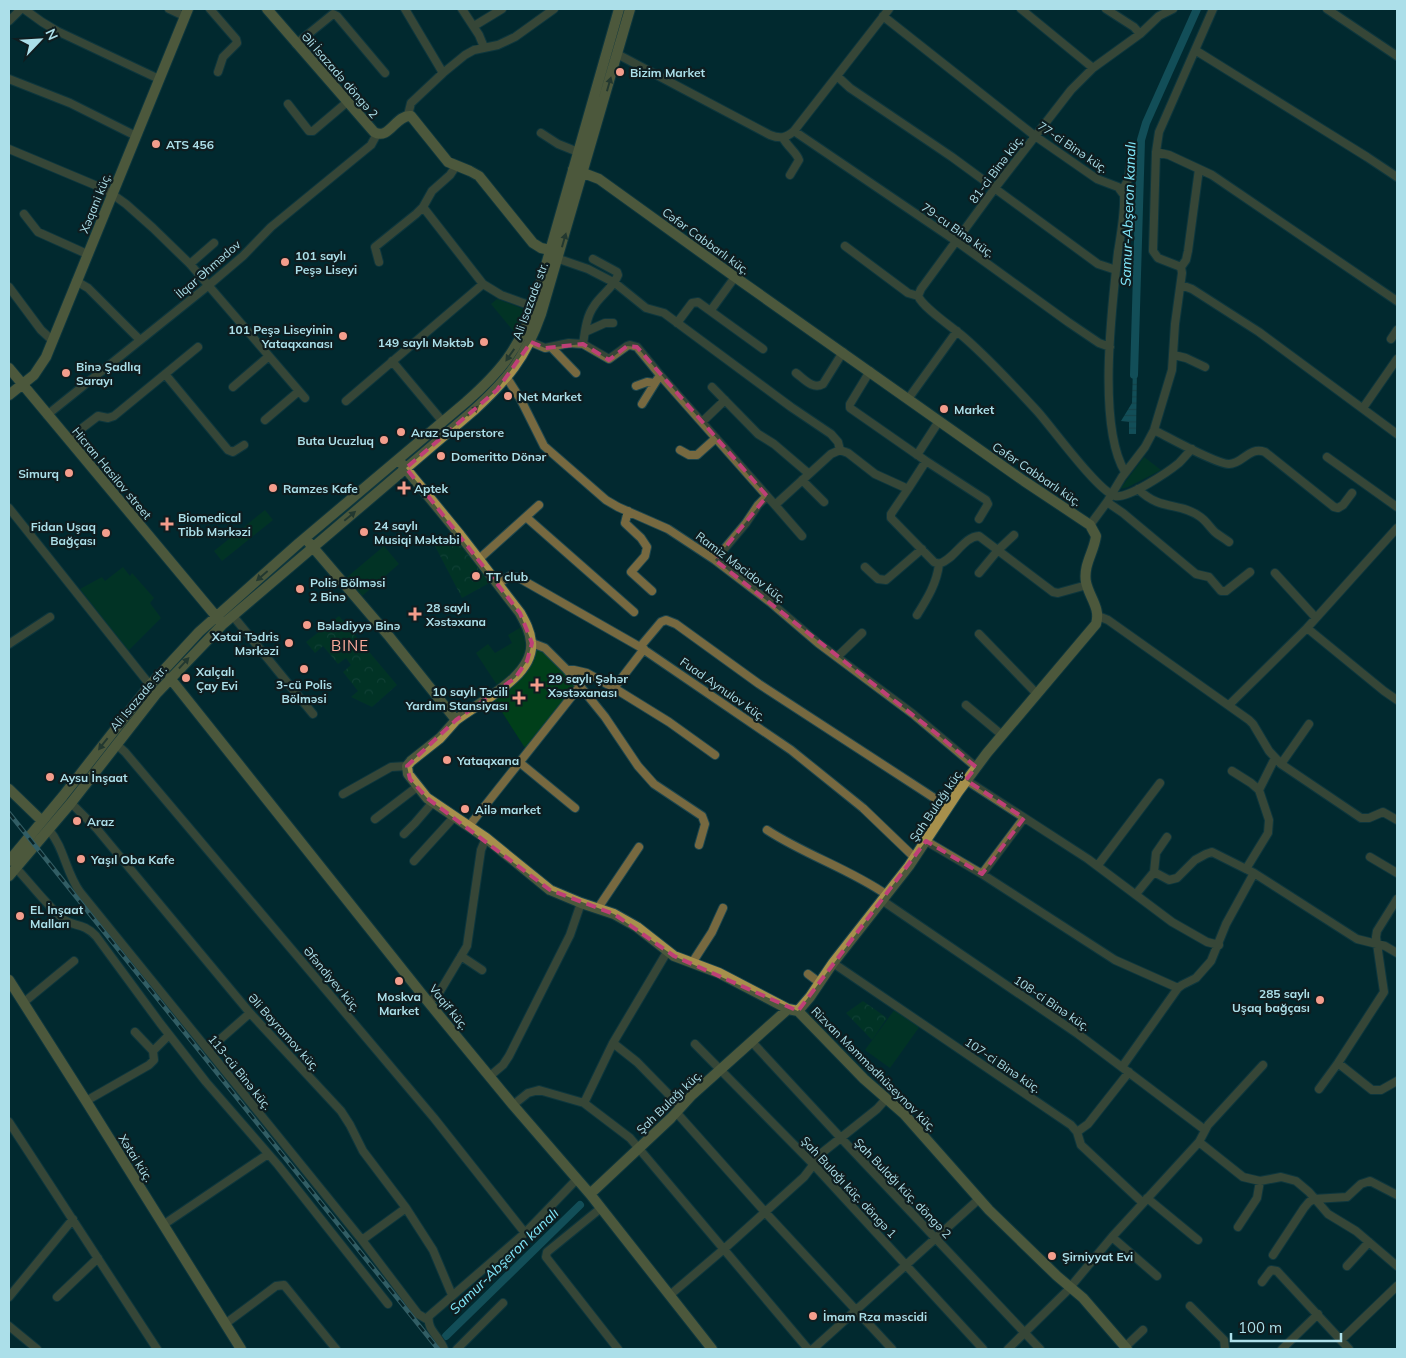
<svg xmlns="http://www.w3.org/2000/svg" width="1406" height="1358" viewBox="0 0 1406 1358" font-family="Mulish,sans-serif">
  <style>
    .green { fill: #003f1a }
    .forest { fill: url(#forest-crowns) }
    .water { fill: url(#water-rules) }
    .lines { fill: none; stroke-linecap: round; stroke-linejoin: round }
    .canal { stroke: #267b89; stroke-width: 8 }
    .street-casing { stroke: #1d464e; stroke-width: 10 }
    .secondary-casing { stroke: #1d464e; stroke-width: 12 }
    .street { stroke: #776940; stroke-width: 8 }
    .secondary { stroke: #a7904c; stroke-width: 10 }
    .rail-casing { stroke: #6c9ba4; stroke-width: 4.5 }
    .rail { stroke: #0e1d20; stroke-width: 2.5; stroke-dasharray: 8; stroke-linecap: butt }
    .oneway { fill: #4b4b32 }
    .marked { fill: none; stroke: #be4077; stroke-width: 4; stroke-dasharray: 10 6; stroke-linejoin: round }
    .poi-dot { fill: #f49d8c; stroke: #0e1d20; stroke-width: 2 }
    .labels { text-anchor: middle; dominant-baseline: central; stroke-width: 4.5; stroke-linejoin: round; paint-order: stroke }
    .poi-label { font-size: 12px; font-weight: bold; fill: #acdfe9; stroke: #0e1d20; text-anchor: start }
    .street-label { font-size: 12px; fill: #acdfe9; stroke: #0e1d20 }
    .water-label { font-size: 14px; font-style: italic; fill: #81e8fb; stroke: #0e1d20 }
    .quarter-label { font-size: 15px; letter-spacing: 1px; fill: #fdab9c; stroke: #0e1d20 }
  </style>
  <defs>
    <pattern id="forest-crowns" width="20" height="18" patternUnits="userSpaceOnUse" patternTransform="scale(1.25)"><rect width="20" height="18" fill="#003f1a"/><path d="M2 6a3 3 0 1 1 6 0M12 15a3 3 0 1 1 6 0" fill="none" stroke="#225a3b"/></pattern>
    <pattern id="water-rules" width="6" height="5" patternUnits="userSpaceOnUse" patternTransform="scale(1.25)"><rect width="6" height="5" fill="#267b89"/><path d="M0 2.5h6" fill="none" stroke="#2c626b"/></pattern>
  </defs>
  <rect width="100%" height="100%" fill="#022930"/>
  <!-- green -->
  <path class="green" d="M497,299L524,309L525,314L515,333L491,304Z
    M1144,457L1161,470L1128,487L1120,489Z
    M265,510L273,520L222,561L214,551Z
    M384,546L399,564L361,597L346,578Z
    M123,567L130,576L132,573L154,598L150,603L161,618L128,651L80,589L102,577L105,581Z
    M523,626C533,656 520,669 497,685L476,653L488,644L495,653L512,643L508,635Z
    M535,648C552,655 563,672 575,686L525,748L493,698Z
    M895,1009L920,1026L890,1068L865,1050Z"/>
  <!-- forest -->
  <path class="forest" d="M455,534L491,582L462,598L435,546Z
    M339,616L397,685L372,707L351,697L358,691L343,672L351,665L346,658L338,664L323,646L315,653L306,642Z
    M863,1001L887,1018L872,1040L846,1013Z"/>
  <!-- water -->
  <path class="water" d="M1133,367H1137L1136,434H1129V422L1121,421L1132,403Z"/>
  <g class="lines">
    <!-- canal -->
    <path class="canal" d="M1134,375L1141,140L1146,123L1197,9
      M446,1336L580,1205"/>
    <!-- street casing -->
    <g class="street-casing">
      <path id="street" d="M24,9L42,22L57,31L159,79
        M169,9L184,16
        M210,9L236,39L237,43L223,57L218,72
        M405,9L443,73
        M462,9L479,35L484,47
        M1021,9L1093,68
        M1106,9L1134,27L1140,34
        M1327,9L1397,56
        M883,16L1035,136L1097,179L1118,187L1124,195C1125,213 1121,234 1118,252C1112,306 1097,426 1125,472
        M9,21L21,9
        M474,26L502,9
        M296,44L333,14L337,16L385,73
        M1195,50L1367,157L1397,177
        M617,54L770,135C780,139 786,138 794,131L889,9
        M837,76L850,88L952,157L1098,264L1116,270
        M9,79L70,103L136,136
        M288,104L309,131H313L346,103
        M408,115L411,103L443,73L465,55L474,50L498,45L515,37L554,9
        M794,131L956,241L1068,322L1099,343L1110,347
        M541,133L558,144L578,152
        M783,138C788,147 797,153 799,160L790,175
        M9,149L102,188L112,194L126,204L153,228L190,264L305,398
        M1156,152L1169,155L1212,175L1397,301
        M1122,191L1128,180L1131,162
        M423,207L483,284L501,295L534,307
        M24,214L38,232L87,254
        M845,246L908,293L918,296
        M559,259L588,269L615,283L646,308L664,313L791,407L831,434L838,442L840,450
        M379,262L375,247L416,214L423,207L432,191L450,175L456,166
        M190,264L214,243
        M1181,267L1158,258L1153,251L1156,152L1159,132L1163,123L1213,9
        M1181,267L1186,260L1188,251L1199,169
        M76,281L88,288L140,340
        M1181,285L1192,289L1259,332L1397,434
        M9,287L41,330L53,341
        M918,296L921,289L995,188L1071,90L1093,68L1140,34L1159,16L1173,9
        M918,296C924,309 954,328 966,339C992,362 1015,387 1038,412C1053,429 1098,491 1115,496C1128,499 1168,472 1179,463C1183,459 1187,454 1192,449
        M711,310L735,277
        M677,323L692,303L698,302L763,349
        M585,332L605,323H613
        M1391,339L1397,330
        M531,342L545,348L569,343L583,344L609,359L627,346L630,345L637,347L660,375L767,496
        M583,344C585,332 586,317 594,306C601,295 613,288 618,275L617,272L593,259
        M551,347L576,373
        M1174,355L1186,358L1205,367
        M392,361L443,422
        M870,371L850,404V408L926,461L986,500L988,504L979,519
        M796,373C804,379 813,390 823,384L843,352
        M165,374L228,450L233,452L244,445
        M507,378L521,400L544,446L606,500L618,507L668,529L715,560L770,602L818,643L913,714L976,767
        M636,386L647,382L654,383
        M233,387L269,356
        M712,387L758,434L774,444L808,473
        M908,399L957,331
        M346,401L483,284
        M642,404L660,375
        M1363,408L1397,359
        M47,415L209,285L243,256L271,227L371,145L377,134
        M265,420L299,391
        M702,422L725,400
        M1154,430C1168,437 1216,464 1229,464C1243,464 1249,446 1265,452L1334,507L1338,508L1343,505L1352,493
        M68,439L98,416L108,418L114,416L198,347
        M680,450L689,455H697L716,438
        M917,455L939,421
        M1327,457L1397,507
        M802,480L824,502
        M908,489L926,461
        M1138,489C1160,511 1179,502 1199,516C1206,520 1210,528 1216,533C1220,536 1225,539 1229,542
        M1107,502L1123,513L1196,574L1209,577L1221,591H1226L1250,572
        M775,505L802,536
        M9,508L150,685
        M628,511L625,523L641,538L647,547L645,556L631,572L652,591
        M526,517L634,612
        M1090,525L1107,502L1122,477L1145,447L1154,430L1172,370L1175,324L1182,273L1181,267
        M479,559L539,505
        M715,560L746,523L758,505L767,496L775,505L831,454L840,450L848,453L875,474L908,489L891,514V518L934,562L939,564C955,559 963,537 979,536L1053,592L1058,593L1087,585
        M865,567L878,579L886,580L922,549
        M979,573L998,550L1014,535
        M1275,573L1316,618
        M498,584L510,576L519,578L640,647L791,750L863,808L915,858
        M917,615C927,599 937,583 939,564
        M233,616L313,714
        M1098,616L1108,620L1249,720L1253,724L1269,751L1281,764L1361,818H1369L1383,812L1397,820
        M1307,628L1384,691L1397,700
        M979,634L1037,694
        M532,643L545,648L567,670L605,717L638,766L654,784L702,816L705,824L699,845
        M9,644L50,617
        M640,647L661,622L666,620L676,624L759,684L948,807
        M837,657L862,633
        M567,670H574L587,673L614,688L669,722L715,755
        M614,688L644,649
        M966,705L1002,735
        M1229,705L1307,628L1397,528
        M116,744L125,752L434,1118L525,1233
        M519,762L575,808
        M1281,764L1309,724
        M1232,771L1251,783L1259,790L1269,820L1268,833L1246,869
        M966,780L1088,859L1172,922L1207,942L1219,945
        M1259,790L1275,758
        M343,794L391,767L407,766
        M71,803L97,829L250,1013L341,1111L350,1125L363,1151L406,1208L433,1250L452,1295
        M375,819L417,787
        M469,826L580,686
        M49,830C64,847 66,873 80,892L362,1240L418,1314L428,1320
        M767,830C805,855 850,869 887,895
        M404,834L415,823L433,802
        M926,841L982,874L1115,960L1178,988
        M1370,857L1397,873
        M414,861L454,817
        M1098,865L1160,783
        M16,868C31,884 45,903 62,918C72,927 83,922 96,936L160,1023L206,1082L278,1165L388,1304
        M1154,872L1156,853L1167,837
        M982,874L1024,818
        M1136,894L1154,872L1169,880L1177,878L1195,860L1206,854L1212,852L1254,873L1357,939L1385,946L1397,953
        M883,901L1078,1034L1205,1130
        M598,908L639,847
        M461,956L482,970
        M692,963L712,932L723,908
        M833,963L1071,1125L1077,1132L1081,1145L1143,1203
        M808,974L820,983
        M23,1003L74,961
        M429,1003L439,993L467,946L481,850L486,838
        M752,1042L840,1137L1040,1349
        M613,1043L637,1062L681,1107
        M695,1044L813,1164L983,1349
        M208,1050L250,1013
        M153,1051L169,1035
        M1338,1063L1372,1090H1381L1397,1081
        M1122,1067L1178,988L1182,985L1196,978L1211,961L1226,924L1254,873
        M490,1076L503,1065L509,1056L570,935L581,903
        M1319,1089L1338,1063L1384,992L1376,937L1377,931L1397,899
        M86,1101L149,1065L154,1060L153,1051L135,1032
        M584,1103L630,1138L808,1349
        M513,1105L528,1093L539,1090L584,1103L613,1043L667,952
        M676,1112L765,1212L892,1349
        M9,1122L157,1349
        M1077,1132L1088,1124L1129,1072
        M1199,1142L1243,1177L1260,1181L1281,1177L1296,1181L1309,1192L1328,1214L1356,1231L1397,1266
        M1147,1198L1198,1240
        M601,1208L547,1252L546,1257L618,1349
        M163,1225L268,1154
        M1238,1227L1257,1198L1260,1181
        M1112,1237L1157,1276
        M362,1240L406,1208
        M1273,1255L1304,1208L1309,1202L1314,1199L1347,1197L1361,1184L1370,1181L1397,1195
        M1347,1266L1369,1242
        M1262,1282L1271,1270L1277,1271L1349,1349
        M670,1295L724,1249L804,1177L823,1152L877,1109L886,1099
        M9,1297L73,1219
        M57,1297L98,1258
        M1190,1306L1224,1340L1225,1349
        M225,1324L276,1286L284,1285L336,1349
        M9,1326L37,1349
        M1341,1340L1397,1286
        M1125,1347L1143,1330
        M444,1349C440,1337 426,1329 429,1316L525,1233L577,1179
        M457,1349L503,1303
        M813,1349L979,1199
        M1008,1349L1067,1291L1112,1237L1199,1142L1208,1125L1263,1065
        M1282,1349L1318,1314"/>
    </g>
    <!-- secondary casing -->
    <g class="secondary-casing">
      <path id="secondary" d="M267,9L374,132C389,141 396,114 411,116L448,162L470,171L479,176L533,243L541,248L550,250
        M573,169L599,179L735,277L1024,481L1090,525L1096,536C1094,552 1083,565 1086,582C1089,597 1101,608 1096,624L987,753L958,792L909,866L833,963L810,997L798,1011
        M9,368L220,621
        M9,395L34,375L46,357L188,9
        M402,464L460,535L520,613C525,622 530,631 531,642C535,676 479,702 456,720
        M305,538L388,635L456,720L440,738L411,761L407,766L408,774L427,798L486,838L550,890L581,903L614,914L637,927L674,956L719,973L788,1009L798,1011L864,1079L904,1114L989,1210L1057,1276L1083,1298L1127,1349
        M170,678L429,1003L513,1105L590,1194L712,1349
        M9,789L42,821
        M9,861L63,796L150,685L199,632L299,543L466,402C501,371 517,351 534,307L619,9
        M9,876L71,803L157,693L222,625L473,411C507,380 526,357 541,314L630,9
        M9,980L86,1101L241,1349
        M590,1194L671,1118L692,1095L788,1009"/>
    </g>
    <!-- street -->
    <use href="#street" class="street"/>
    <!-- secondary -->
    <use href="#secondary" class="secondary"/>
    <!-- rail casing -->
    <g class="rail-casing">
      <path id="rail" d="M9,813L438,1349"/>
    </g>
    <!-- rail -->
    <use href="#rail" class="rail"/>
  </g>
  <!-- one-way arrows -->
  <defs><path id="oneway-solid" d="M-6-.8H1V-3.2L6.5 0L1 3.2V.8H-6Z" transform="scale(1.25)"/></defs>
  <g class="oneway">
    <use href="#oneway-solid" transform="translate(609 84) rotate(-74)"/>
    <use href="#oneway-solid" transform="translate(564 240) rotate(-74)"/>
    <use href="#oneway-solid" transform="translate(510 355) rotate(125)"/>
    <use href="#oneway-solid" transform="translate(473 411) rotate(-42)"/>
    <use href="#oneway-solid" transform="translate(350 516) rotate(-40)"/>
    <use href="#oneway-solid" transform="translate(262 576) rotate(139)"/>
    <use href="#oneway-solid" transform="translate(184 663) rotate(-47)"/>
    <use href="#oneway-solid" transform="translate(103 744) rotate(128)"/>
  </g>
  <!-- marked area -->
  <path d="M0 0H1406V1358H0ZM531,342L545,348L583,344L609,360L627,346L637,347L767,496L715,560L937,734L976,767L966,780L1024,818L982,874L926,841L798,1011L674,956L614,914L550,890L427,798L410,779L407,766L456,720L515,678L527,661L532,643L520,613L406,468L497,390Z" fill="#022930" fill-opacity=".55" fill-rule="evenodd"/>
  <path class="marked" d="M531,342L545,348L583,344L609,360L627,346L637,347L767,496L715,560L937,734L976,767L966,780L1024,818L982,874L926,841L798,1011L674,956L614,914L550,890L427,798L410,779L407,766L456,720L515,678L527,661L532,643L520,613L406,468L497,390Z"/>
  <!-- markers -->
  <g class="poi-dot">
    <circle cx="620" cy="72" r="5"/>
    <circle cx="156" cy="144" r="5"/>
    <circle cx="285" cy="262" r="5"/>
    <circle cx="343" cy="336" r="5"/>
    <circle cx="484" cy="342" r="5"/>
    <circle cx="66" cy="373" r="5"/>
    <circle cx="508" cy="396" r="5"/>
    <circle cx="944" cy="409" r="5"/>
    <circle cx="401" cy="432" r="5"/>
    <circle cx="384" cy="440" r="5"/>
    <circle cx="441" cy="456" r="5"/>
    <circle cx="69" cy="473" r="5"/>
    <circle cx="273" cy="488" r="5"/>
    <path d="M401.5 480.5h5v5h5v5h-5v5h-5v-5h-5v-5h5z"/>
    <path d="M164.5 516.5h5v5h5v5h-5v5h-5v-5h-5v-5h5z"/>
    <circle cx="364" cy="532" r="5"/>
    <circle cx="106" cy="533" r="5"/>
    <circle cx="476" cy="576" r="5"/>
    <circle cx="300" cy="589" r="5"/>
    <path d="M412.5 606.5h5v5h5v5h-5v5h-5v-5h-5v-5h5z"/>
    <circle cx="307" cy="625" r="5"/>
    <circle cx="289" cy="643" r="5"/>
    <circle cx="304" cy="669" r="5"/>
    <circle cx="186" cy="678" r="5"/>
    <path d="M534.5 677.5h5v5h5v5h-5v5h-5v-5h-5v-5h5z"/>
    <path d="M516.5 690.5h5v5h5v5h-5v5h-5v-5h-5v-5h5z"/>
    <circle cx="447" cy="760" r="5"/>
    <circle cx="50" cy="777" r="5"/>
    <circle cx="465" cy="809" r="5"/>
    <circle cx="77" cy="821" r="5"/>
    <circle cx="81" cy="859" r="5"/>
    <circle cx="20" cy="916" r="5"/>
    <circle cx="399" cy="981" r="5"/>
    <circle cx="1320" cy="1000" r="5"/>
    <circle cx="1052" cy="1256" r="5"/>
    <circle cx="813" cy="1316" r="5"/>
  </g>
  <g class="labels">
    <!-- poi labels -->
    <g class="poi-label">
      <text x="630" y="72">Bizim Market</text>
      <text x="166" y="144">ATS 456</text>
      <text x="295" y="255">101 saylı<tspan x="295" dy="14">Peşə Liseyi</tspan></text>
      <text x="333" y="329" text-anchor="end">101 Peşə Liseyinin<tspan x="333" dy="14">Yataqxanası</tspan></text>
      <text x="474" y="342" text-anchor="end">149 saylı Məktəb</text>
      <text x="76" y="366">Binə Şadlıq<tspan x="76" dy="14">Sarayı</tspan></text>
      <text x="518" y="396">Net Market</text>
      <text x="954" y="409">Market</text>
      <text x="411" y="432">Araz Superstore</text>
      <text x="374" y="440" text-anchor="end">Buta Ucuzluq</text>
      <text x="451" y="456">Domeritto Dönər</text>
      <text x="59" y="473" text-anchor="end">Simurq</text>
      <text x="283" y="488">Ramzes Kafe</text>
      <text x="414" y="488">Aptek</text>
      <text x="178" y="517">Biomedical<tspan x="178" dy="14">Tibb Mərkəzi</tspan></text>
      <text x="374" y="525">24 saylı<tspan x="374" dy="14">Musiqi Məktəbi</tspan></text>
      <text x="96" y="526" text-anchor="end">Fidan Uşaq<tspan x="96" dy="14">Bağçası</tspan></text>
      <text x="486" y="576">TT club</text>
      <text x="310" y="582">Polis Bölməsi<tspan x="310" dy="14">2 Binə</tspan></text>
      <text x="426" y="607">28 saylı<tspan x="426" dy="14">Xəstəxana</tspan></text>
      <text x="317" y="625">Bələdiyyə Binə</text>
      <text x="279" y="636" text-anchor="end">Xətai Tədris<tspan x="279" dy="14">Mərkəzi</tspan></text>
      <text x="196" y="671">Xalçalı<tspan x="196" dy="14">Çay Evi</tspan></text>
      <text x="548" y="678">29 saylı Şəhər<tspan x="548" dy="14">Xəstəxanası</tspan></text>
      <text x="304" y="684" text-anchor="middle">3-cü Polis<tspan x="304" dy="14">Bölməsi</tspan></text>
      <text x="508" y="691" text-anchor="end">10 saylı Təcili<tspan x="508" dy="14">Yardım Stansiyası</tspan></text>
      <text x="457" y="760">Yataqxana</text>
      <text x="60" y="777">Aysu İnşaat</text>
      <text x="475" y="809">Ailә market</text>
      <text x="87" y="821">Araz</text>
      <text x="91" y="859">Yaşıl Oba Kafe</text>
      <text x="30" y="909">EL İnşaat<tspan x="30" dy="14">Malları</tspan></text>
      <text x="1310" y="993" text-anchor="end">285 saylı<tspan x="1310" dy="14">Uşaq bağçası</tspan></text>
      <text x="399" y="996" text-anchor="middle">Moskva<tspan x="399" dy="14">Market</tspan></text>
      <text x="1062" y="1256">Şirniyyat Evi</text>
      <text x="823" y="1316">İmam Rza məscidi</text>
    </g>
    <!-- street labels -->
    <g class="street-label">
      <text transform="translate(340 75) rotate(49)">Əli İsazadə döngə 2</text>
      <text transform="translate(1073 147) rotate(34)">77-ci Binə küç.</text>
      <text transform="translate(996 169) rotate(-53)">81-ci Binə küç.</text>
      <text transform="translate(95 203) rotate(-68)">Xəqani küç.</text>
      <text transform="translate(958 230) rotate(35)">79-cu Binə küç.</text>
      <text transform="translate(706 241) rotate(36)">Cəfər Cabbarlı küç.</text>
      <text transform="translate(208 269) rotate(-41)">İlqar Əhmədov</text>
      <text transform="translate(530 301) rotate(-70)">Ali Isazade str.</text>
      <text transform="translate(112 473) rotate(50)">Hicran Hasilov street</text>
      <text transform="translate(1037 474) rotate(34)">Cəfər Cabbarlı küç.</text>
      <text transform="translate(741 567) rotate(37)">Ramiz Məcidov küç.</text>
      <text transform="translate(723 689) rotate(35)">Fuad Aynulov küç.</text>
      <text transform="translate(138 698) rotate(-50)">Ali Isazade str.</text>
      <text transform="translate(936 805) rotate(-56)">Şah Bulağı küç.</text>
      <text transform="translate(332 979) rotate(50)">Əfəndiyev küç.</text>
      <text transform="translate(1052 1003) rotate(34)">108-ci Binə küç.</text>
      <text transform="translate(449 1007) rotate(51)">Vaqif küç.</text>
      <text transform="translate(284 1032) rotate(48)">Əli Bayramov küç.</text>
      <text transform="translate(1003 1065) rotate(34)">107-ci Binə küç.</text>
      <text transform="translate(874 1069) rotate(45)">Rizvan Məmmədhüseynov küç.</text>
      <text transform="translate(240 1072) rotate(51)">113-cü Binə küç.</text>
      <text transform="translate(669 1102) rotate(-44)">Şah Bulağı küç.</text>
      <text transform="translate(136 1158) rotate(58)">Xətai küç.</text>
      <text transform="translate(849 1187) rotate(47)">Şah Bulağı küç. döngə 1</text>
      <text transform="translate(903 1188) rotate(46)">Şah Bulağı küç. döngə 2</text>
    </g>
    <!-- water labels -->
    <g class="water-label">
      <text transform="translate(1128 214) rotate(-88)">Samur-Abşeron kanalı</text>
      <text transform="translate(504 1261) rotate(-44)">Samur-Abşeron kanalı</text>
    </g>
    <!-- quarter labels -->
    <g class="quarter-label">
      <text x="350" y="645">BINE</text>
    </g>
  </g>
  <!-- border -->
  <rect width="1406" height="1358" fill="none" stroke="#acdfe9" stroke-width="20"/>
  <!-- north arrow -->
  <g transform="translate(40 40) rotate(65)" stroke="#0e1d20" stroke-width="4" paint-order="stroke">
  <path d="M0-4L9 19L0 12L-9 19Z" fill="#acdfe9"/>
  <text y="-8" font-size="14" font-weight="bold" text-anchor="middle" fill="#acdfe9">N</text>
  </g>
  <!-- scale -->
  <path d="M1231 1333v8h110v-8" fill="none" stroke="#acdfe9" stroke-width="2.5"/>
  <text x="1238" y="1333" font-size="15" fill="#acdfe9" stroke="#0e1d20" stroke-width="4" paint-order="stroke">100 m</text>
</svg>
